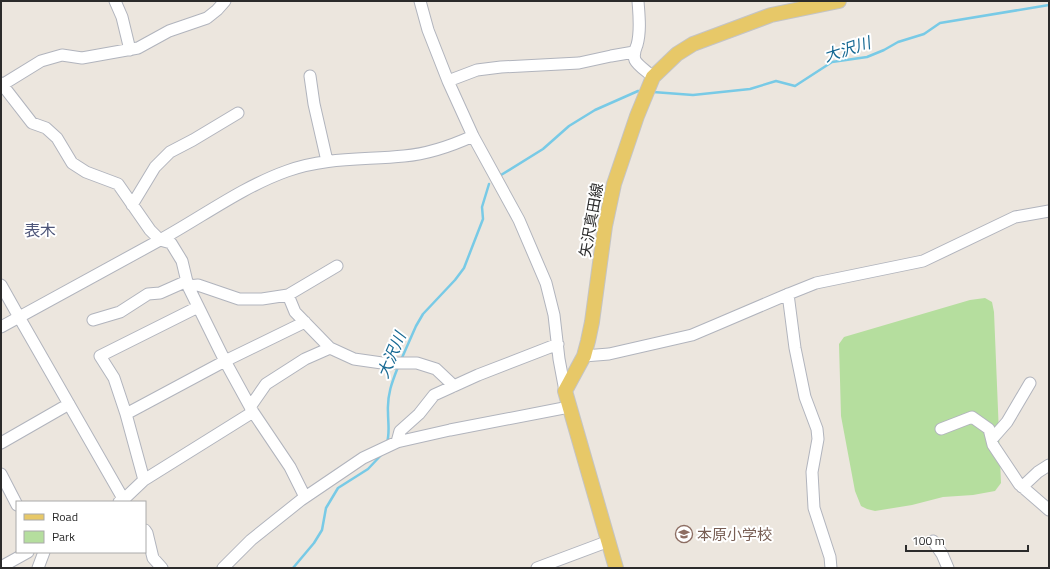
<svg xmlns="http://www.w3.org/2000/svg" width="1050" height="569" viewBox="0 0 1050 569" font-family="'Titillium Web','Noto Sans JP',sans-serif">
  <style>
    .green { fill: #b5de9e }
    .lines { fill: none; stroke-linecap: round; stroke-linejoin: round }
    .stream { stroke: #78cae6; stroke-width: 2.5 }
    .minor-casing { stroke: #b1b4bd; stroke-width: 13 }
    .major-casing { stroke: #c4c4c4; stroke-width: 16 }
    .minor { stroke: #fff; stroke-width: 11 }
    .major { stroke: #e7c868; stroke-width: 14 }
    .labels { text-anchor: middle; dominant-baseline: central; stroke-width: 4; stroke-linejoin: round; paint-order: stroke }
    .street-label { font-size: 15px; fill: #2b2b2b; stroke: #fff }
    .education-label { font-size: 15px; fill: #785e54; stroke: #fff; text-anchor: start }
    .water-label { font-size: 16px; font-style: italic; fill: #176993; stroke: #fff }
    .neighbourhood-label { font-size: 16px; fill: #4e5679; stroke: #fff }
  </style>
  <rect width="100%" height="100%" fill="#ece6de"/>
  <!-- green -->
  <path class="green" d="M985,298L992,302L994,312L1001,483L995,491L973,495L943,497L912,505L875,511L867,509L861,506L855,491L841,416L839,344L844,337L970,300Z"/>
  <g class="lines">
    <!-- stream -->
    <path class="stream" d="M653,92L693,95L750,89L776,81L795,86L832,62L867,57L884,50L898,42L924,34L940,23L1049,5
      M501,175L543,149L569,126L595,110L638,91H641
      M401,360L416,326L423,314L455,280L464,268L483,219L482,207L489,184
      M387,443C390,432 388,424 388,412C387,395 392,382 398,367
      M293,568L314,543L322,530L326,508L338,488L368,469L384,452"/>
    <!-- minor casing -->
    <g class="minor-casing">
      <path id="minor" d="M115,1L122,17L130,50
        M420,1L428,30L448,81L473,136L519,220L546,283L554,315L559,359L565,391
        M638,1C639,15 641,31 637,45C635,50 633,54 635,60C638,66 648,72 653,77
        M310,76L314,104L327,161
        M448,81L477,70L501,67L579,63L611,56L634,52
        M1,83L32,123L46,128L57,138L72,163L86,172L118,184L150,230L160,240L171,243L182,261L188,286L225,361L253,412L290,467L305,497
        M2,85L41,61L62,55L82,58L138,48L169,31L207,18L217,10L225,1
        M132,205L155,167L170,152L193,140L238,113
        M1,285L19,317L125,502
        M188,286L198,285L239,299H262L288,295L337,266
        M788,294L795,348L805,397L817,429L818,439L812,472L814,508L830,557L831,568
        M288,295L295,312L330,348L354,359L382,363H417L436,369L454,386
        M93,320L120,312L148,294L160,293L187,281
        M1,327C54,298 107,269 160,240C202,217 242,187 287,171C325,157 365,160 404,156C428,154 451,146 473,136
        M584,356L609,354L692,335L718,324L786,295L816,283L923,261L1015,217L1049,211
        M250,407L266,384L305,359L330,348
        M126,414L225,361L305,322
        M941,429L972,417L989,429L993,445L1019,484L1049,510
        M992,439L1007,422L1030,383
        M397,442L400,431L419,414L434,395L478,375L558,344
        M1,443L69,404
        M1,474L17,505
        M144,480L126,414L114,378L100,356L198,307
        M1022,487L1038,472L1049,465
        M119,502L124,499L144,480L253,412
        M145,530L147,533L153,558L162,568
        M933,541L942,554L948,568
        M1,567L28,552
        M38,568L44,552
        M223,568L251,540L301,500L363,458L397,442L450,430L569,407
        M537,568L609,541"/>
    </g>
    <!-- major casing -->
    <g class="major-casing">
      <path id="major" d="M616,568L565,391L584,356L588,341L592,322L605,226L614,184L637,116L653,77L677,54L693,44L771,15L839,1"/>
    </g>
    <!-- minor -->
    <use href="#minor" class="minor"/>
    <!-- major -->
    <use href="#major" class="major"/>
  </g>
  <!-- icons -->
  <defs>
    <g id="school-ring" transform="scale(0.9)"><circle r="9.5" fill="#fff" stroke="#8d6e63" stroke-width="1.5"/><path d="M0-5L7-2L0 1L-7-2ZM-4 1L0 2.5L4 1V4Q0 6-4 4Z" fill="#8d6e63"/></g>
  </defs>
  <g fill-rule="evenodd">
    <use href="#school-ring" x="684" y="534"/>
  </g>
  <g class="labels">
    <!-- street labels -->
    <g class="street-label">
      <text transform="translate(591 220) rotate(-80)">矢沢真田線</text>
    </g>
    <!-- education labels -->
    <g class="education-label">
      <text x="697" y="534">本原小学校</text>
    </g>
    <!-- water labels -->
    <g class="water-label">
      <text transform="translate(847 49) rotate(-18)">大沢川</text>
      <text transform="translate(391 355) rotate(-67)">大沢川</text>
    </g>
    <!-- neighbourhood labels -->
    <g class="neighbourhood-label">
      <text x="40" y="230">表木</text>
    </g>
  </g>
  <!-- border -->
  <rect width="1050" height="569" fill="none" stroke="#2b2b2b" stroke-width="4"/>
  <!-- legend -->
  <rect x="16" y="501" width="130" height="52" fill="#ffffff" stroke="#aaaaaa"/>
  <rect x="24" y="514" width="20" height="6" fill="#e7c868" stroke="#aaaaaa"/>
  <text x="52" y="521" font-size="12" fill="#2b2b2b">Road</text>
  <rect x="24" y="531" width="20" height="12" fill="#b5de9e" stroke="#aaaaaa"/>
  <text x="52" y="541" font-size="12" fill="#2b2b2b">Park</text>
  <!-- scale -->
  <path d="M906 545v6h122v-6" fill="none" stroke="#2b2b2b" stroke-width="2"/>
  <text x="912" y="545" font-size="12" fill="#2b2b2b" stroke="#ffffff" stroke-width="3" paint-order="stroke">100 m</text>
</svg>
